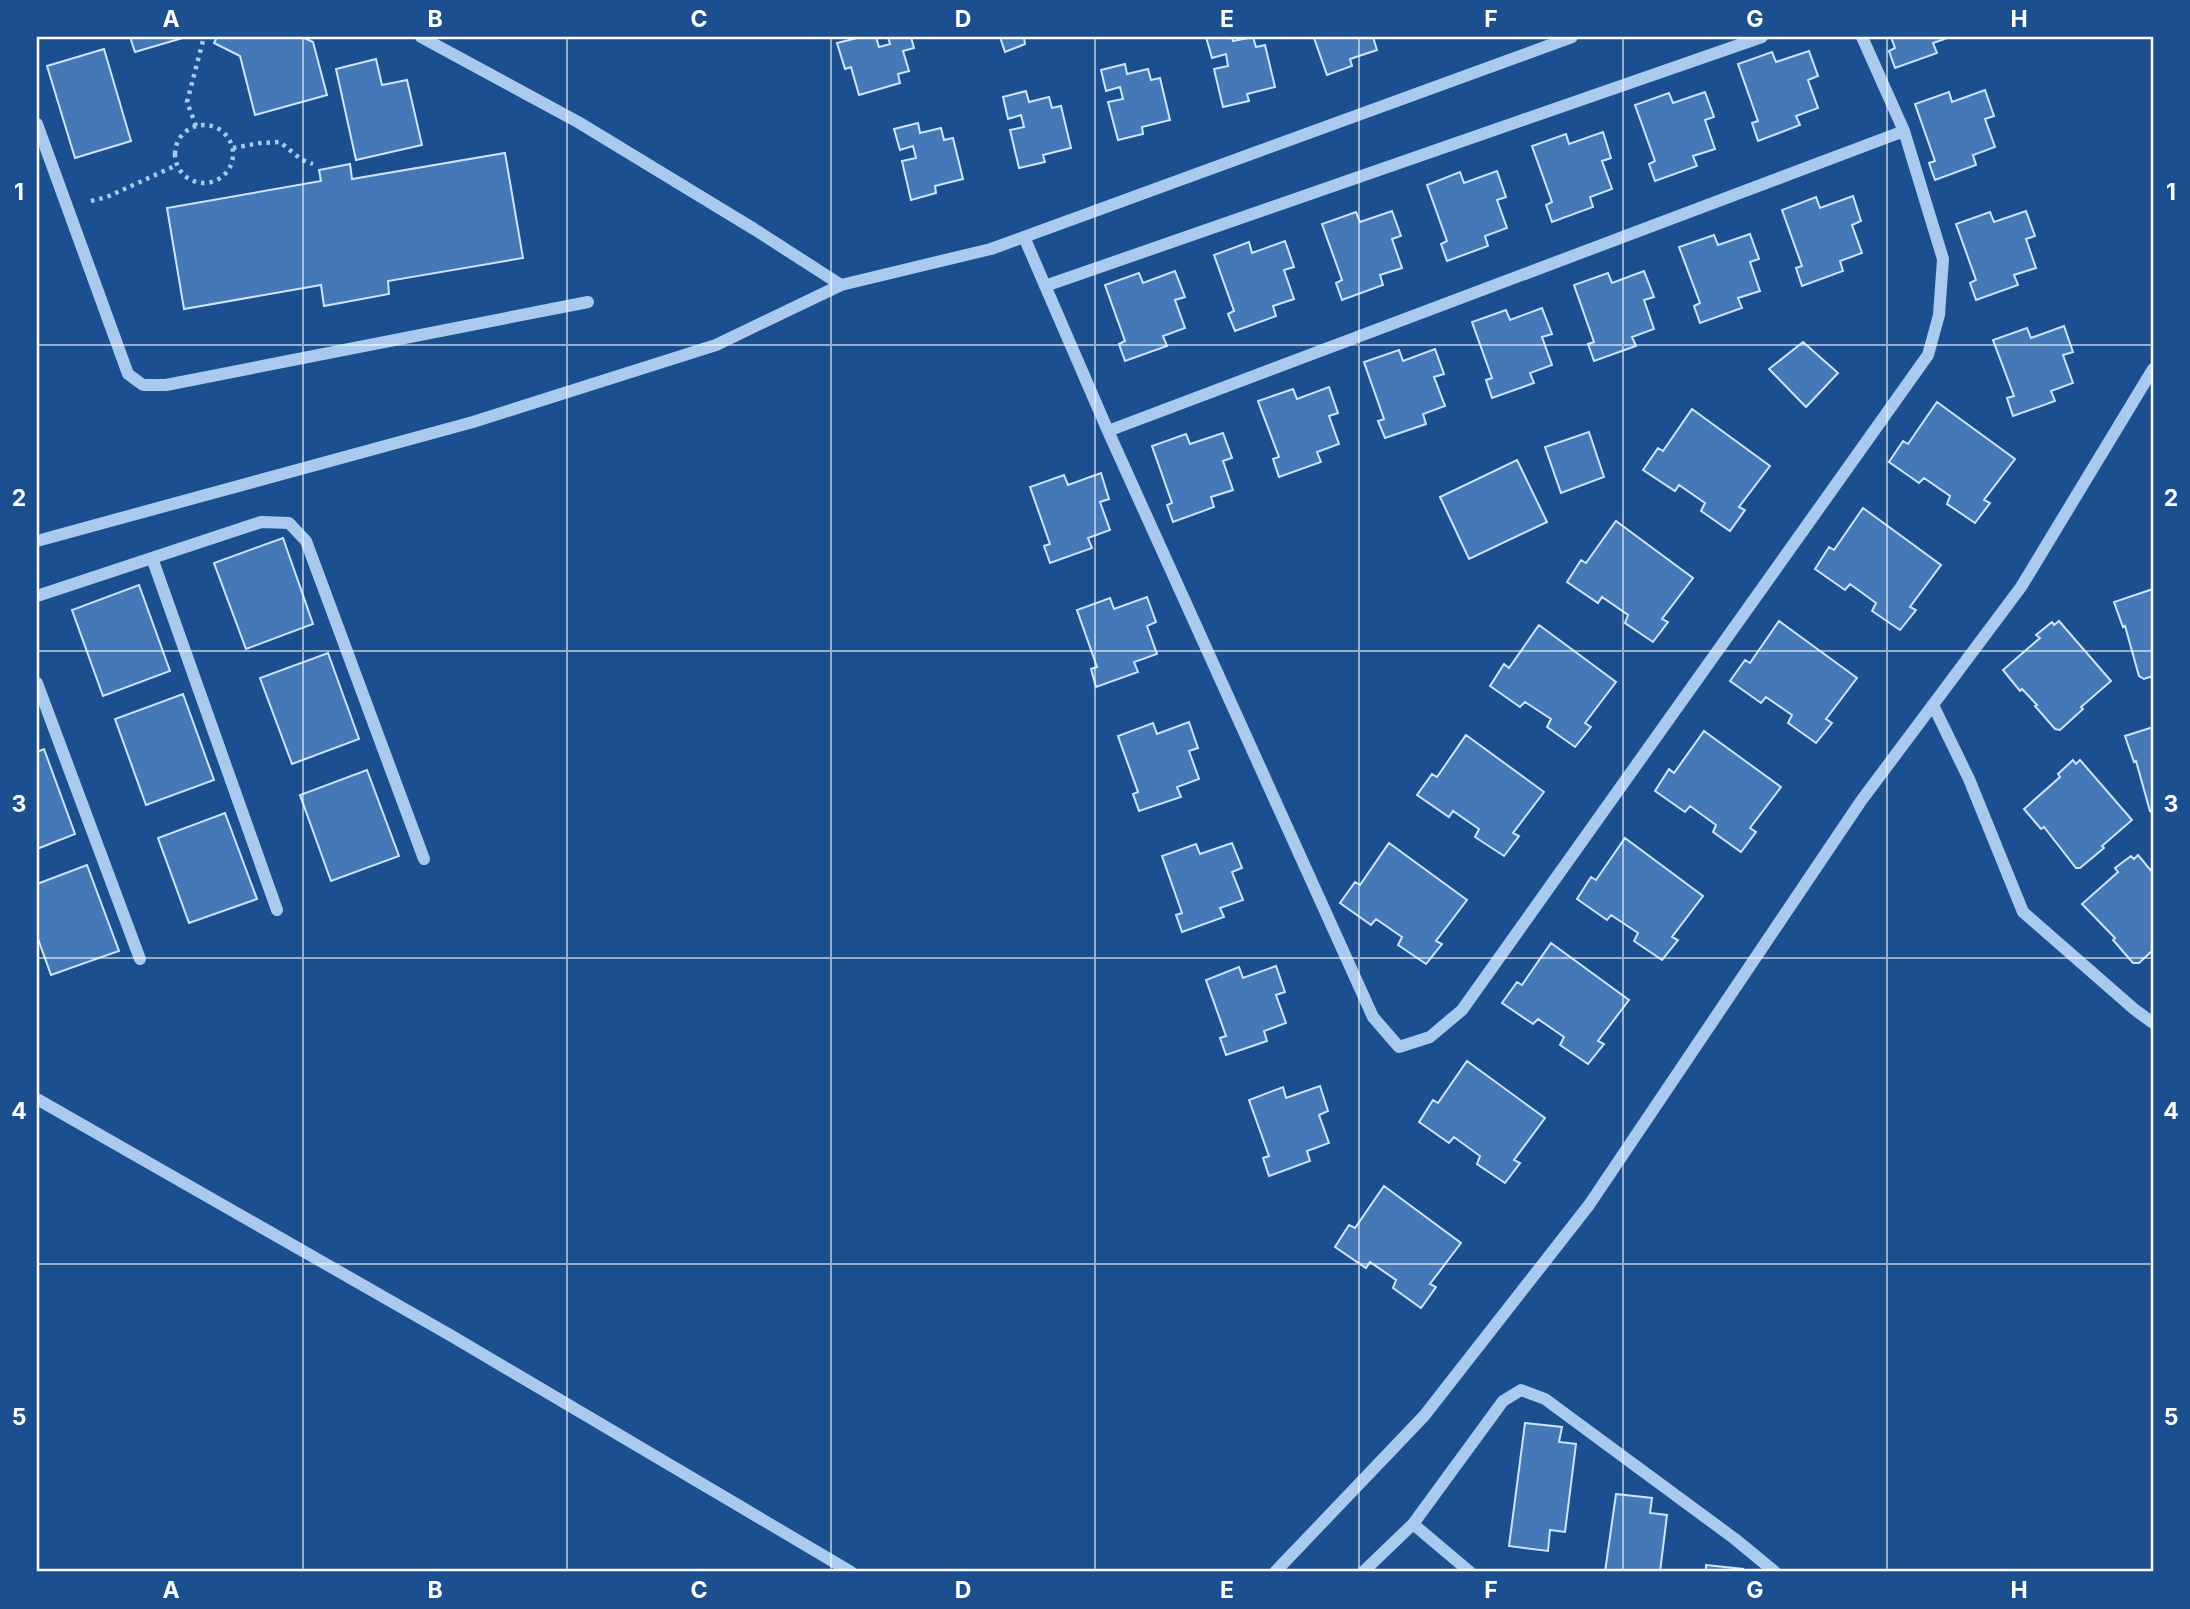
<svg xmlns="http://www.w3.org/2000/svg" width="2190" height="1609" viewBox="0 0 2190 1609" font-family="Inter,sans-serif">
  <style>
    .building { fill: #4478b7; stroke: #cfe3fa; stroke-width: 2 }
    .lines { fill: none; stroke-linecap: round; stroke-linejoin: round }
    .path { stroke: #a9c9ee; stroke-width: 4.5; stroke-dasharray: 3.5 5; stroke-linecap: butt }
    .minor { stroke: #a9c9ee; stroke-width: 12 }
    .grid { fill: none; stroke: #fff; stroke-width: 2; stroke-opacity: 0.55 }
    .neatline { fill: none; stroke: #fff; stroke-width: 2.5 }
    .grid-label { font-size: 23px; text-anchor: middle; font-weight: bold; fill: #fff }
  </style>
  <rect width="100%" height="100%" fill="#1b4f8f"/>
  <!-- building -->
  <path class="building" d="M130,37H186L135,52Z
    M217,37H302L313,42L327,95L255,115L240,56L214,43Z
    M861,37H876L879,47L890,44L888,37H911L914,48L903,51L909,71L898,74L900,83L859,95L851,67L845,69L837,43Z
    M1000,37H1024L1025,44L1005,52Z
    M1206,37H1232L1233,41L1253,37L1256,47L1265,45L1275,87L1247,94L1249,101L1223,107L1214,69L1228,66L1226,54L1212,58Z
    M1318,37H1373L1377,50L1350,59L1352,66L1327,75L1314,38Z
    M1891,37H1950L1933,43L1937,53L1895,68L1889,51L1895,48Z
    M104,49L131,141L75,158L47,66Z
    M1809,51L1818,76L1808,80L1818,108L1796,116L1800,125L1758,141L1752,123L1758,121L1738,64L1772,52L1776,62Z
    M376,59L382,85L407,80L422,145L356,160L336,69Z
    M1125,64L1127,74L1148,69L1151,80L1160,78L1170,120L1142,127L1143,134L1118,140L1108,102L1123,99L1120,87L1106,91L1101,70Z
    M1985,90L1994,116L1985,119L1995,147L1973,155L1976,165L1935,180L1929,163L1935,161L1915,104L1949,92L1952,102Z
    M1026,91L1029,102L1049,97L1052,108L1061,106L1071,148L1043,155L1045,162L1019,168L1010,130L1024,127L1021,115L1008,119L1003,97Z
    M1705,92L1714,117L1705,120L1715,149L1693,156L1697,166L1655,181L1649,164L1655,161L1635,105L1669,93L1673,103Z
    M918,123L920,133L941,128L944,140L953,138L963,179L935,186L936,193L911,200L902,161L916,158L913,146L900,150L894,129Z
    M1603,132L1611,158L1602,161L1612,189L1590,197L1593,207L1552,222L1546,205L1552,202L1532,146L1566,134L1569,144Z
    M505,153L523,258L388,281L389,294L324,306L321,285L184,309L167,208L321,181L319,170L350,164L352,179Z
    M1497,171L1506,197L1497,200L1507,228L1485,236L1488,246L1447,261L1441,244L1447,241L1427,185L1460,172L1464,183Z
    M1853,196L1861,221L1852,225L1862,253L1840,261L1843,271L1802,286L1796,268L1802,266L1782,210L1816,197L1820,208Z
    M1392,211L1401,236L1392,239L1402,268L1380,275L1383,285L1342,300L1336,283L1342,280L1322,224L1356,212L1360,222Z
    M2026,211L2035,236L2026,239L2036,268L2014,275L2018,285L1976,300L1970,283L1976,280L1956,224L1990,212L1994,222Z
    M1750,234L1759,259L1750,262L1760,291L1738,298L1742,308L1700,323L1694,306L1700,303L1679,247L1714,235L1718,245Z
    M1285,241L1294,267L1284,270L1294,299L1273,306L1276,316L1235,331L1228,314L1234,311L1214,255L1249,242L1252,253Z
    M1175,271L1185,297L1175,300L1185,328L1163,336L1167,346L1125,361L1119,344L1125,341L1105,285L1139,273L1143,283Z
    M1644,271L1654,297L1644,300L1654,329L1632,337L1636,346L1594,361L1588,344L1594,342L1574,285L1608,273L1612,283Z
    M1542,308L1552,334L1542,337L1552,365L1530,373L1534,383L1492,398L1486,380L1492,378L1472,322L1506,310L1510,320Z
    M2064,326L2073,352L2063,355L2073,383L2051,391L2055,401L2013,416L2007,398L2014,396L1993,340L2027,328L2031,338Z
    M1803,342L1838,373L1806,407L1769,369Z
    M1435,349L1444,374L1434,377L1445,406L1423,414L1426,424L1385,438L1378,421L1384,419L1364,362L1399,350L1403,361Z
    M1329,387L1338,413L1329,416L1339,444L1317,452L1321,462L1279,477L1273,459L1279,457L1258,401L1293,389L1297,399Z
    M1937,402L2015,459L1984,500L1990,503L1975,523L1947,504L1950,496L1924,478L1919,483L1889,462L1903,441L1908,444Z
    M1692,409L1770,466L1739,507L1745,510L1730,531L1701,511L1705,503L1679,485L1675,491L1643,470L1658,448L1663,451Z
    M1589,432L1604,477L1561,493L1545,447Z
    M1223,433L1232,458L1223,461L1233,490L1211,497L1214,507L1173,522L1167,505L1172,503L1152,446L1186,434L1190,444Z
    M1517,460L1547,522L1469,559L1440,497Z
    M1101,473L1109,499L1100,502L1110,530L1088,538L1092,548L1050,563L1044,546L1050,544L1030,487L1064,475L1068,485Z
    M1863,508L1941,565L1910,607L1916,610L1900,630L1872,611L1876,603L1850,584L1845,590L1815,569L1829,547L1834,550Z
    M1616,521L1693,578L1662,619L1668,622L1653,642L1625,623L1628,615L1602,597L1598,603L1567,582L1581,560L1586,563Z
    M283,538L313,624L246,649L214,563Z
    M139,585L170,671L103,696L72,610Z
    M2153,589V676L2144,679L2139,676L2125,626L2123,627L2114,602Z
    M1147,597L1156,622L1147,626L1157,654L1134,662L1138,672L1096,687L1091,669L1097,667L1077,610L1110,598L1114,609Z
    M1779,621L1857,678L1826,719L1832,723L1816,743L1788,723L1792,715L1766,697L1761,703L1730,681L1745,660L1750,663Z
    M2059,621L2111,681L2081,707L2083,709L2060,730L2055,729L2035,706L2037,705L2022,689L2020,691L2003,670L2040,638L2036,635L2052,622L2054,625Z
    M1539,625L1616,682L1585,723L1591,727L1575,747L1547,727L1551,719L1525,702L1520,707L1490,686L1504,664L1509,668Z
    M328,653L359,739L292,764L260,678Z
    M183,694L214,780L146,805L115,719Z
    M1189,722L1198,748L1189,751L1199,779L1177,787L1181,797L1139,811L1133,794L1138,792L1118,736L1153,723L1157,734Z
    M2153,727V813L2150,811L2136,761L2134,762L2125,736Z
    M1704,731L1781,787L1750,828L1756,832L1741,852L1713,832L1716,825L1690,806L1685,812L1655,791L1669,769L1674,773Z
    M1466,735L1544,792L1513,833L1519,836L1504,856L1475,837L1479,829L1453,811L1449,817L1417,795L1432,774L1437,777Z
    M44,749L75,834L37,849V752Z
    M2073,760L2076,764L2080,760L2132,820L2102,846L2104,848L2080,868H2076L2044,827L2041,829L2024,809L2060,777L2058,774Z
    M367,770L399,856L331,881L300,795Z
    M225,813L257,899L189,923L158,838Z
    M1625,838L1703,896L1672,937L1678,940L1662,960L1634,941L1638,933L1611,915L1607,920L1577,899L1591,877L1596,880Z
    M1232,843L1242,868L1232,872L1243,900L1220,908L1224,917L1182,932L1176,915L1182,913L1162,856L1196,844L1200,854Z
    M1389,843L1467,900L1436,941L1442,944L1426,964L1398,945L1402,937L1376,919L1371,925L1340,903L1355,882L1360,885Z
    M2138,855L2153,873V950L2139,963H2133L2113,940L2115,938L2082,904L2118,872L2115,868L2131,856L2134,859Z
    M87,865L119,951L51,975L37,936V884Z
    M1551,943L1629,1000L1598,1041L1604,1044L1588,1064L1560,1045L1564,1037L1538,1019L1533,1024L1502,1003L1517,982L1522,985Z
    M1276,966L1285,992L1276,995L1286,1023L1264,1031L1267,1041L1226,1055L1220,1038L1226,1036L1206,980L1239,967L1243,978Z
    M1467,1061L1545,1118L1514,1160L1520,1163L1505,1183L1477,1164L1480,1156L1454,1137L1449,1143L1419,1122L1433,1100L1438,1103Z
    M1320,1086L1328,1111L1319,1115L1329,1143L1307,1151L1310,1161L1269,1176L1263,1158L1269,1156L1249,1100L1283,1087L1286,1098Z
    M1384,1186L1461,1243L1430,1284L1436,1287L1421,1308L1393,1288L1396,1280L1370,1262L1366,1268L1335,1247L1349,1225L1355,1228Z
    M1525,1423L1562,1427L1559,1442L1576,1444L1565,1532L1550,1530L1548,1551L1509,1546Z
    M1616,1494L1652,1498L1650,1513L1667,1515L1660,1572H1605Z
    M1706,1565L1743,1569V1572H1706Z"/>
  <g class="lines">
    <!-- path -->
    <path class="path" d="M175 154a29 29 0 1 1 58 0a29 29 0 1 1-58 0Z
      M196,126L187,102L204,37
      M233,148L260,143L280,142L302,160L313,164
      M91,201L107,197L177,165"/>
    <!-- minor -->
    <path class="minor" d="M421,37L578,122L754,229L841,285L991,249L1572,37
      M37,124L128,374L143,385H166L588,302
      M1024,237L1108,431L1373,1017L1399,1047L1430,1037L1462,1010L1928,355L1939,315L1943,259L1904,131L1862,37
      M1045,286L1762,37
      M1108,431L1904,131
      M37,541L473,422L716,345L841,285
      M152,558L277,910
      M37,596L261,522L289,523L306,541L424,859
      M37,683L140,959
      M1933,705L1969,779L2023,912L2134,1009L2153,1023
      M37,1099L450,1335L851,1572
      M1413,1524L1503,1401L1521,1390L1545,1399L1735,1539L1775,1572
      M1275,1572L1424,1416L1589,1205L1861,801L2021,587L2153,369
      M1363,1572L1413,1524L1470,1572"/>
  </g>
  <!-- grid -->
  <path class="grid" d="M303,37V1572M567,37V1572M831,37V1572M1095,37V1572M1359,37V1572M1623,37V1572M1887,37V1572M37,345H2153M37,651H2153M37,958H2153M37,1264H2153"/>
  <!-- border -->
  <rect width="2190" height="1609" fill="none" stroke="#1b4f8f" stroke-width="77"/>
  <rect x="38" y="38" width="2114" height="1532" class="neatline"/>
  <g class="grid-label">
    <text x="171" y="27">A</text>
    <text x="435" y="27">B</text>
    <text x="699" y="27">C</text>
    <text x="963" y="27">D</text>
    <text x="1227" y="27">E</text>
    <text x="1491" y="27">F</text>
    <text x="1755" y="27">G</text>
    <text x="2019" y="27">H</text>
    <text x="19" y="200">1</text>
    <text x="2171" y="200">1</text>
    <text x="19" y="506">2</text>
    <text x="2171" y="506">2</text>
    <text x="19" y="812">3</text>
    <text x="2171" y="812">3</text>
    <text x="19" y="1119">4</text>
    <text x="2171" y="1119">4</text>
    <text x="19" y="1425">5</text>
    <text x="2171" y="1425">5</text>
    <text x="171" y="1598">A</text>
    <text x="435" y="1598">B</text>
    <text x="699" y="1598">C</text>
    <text x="963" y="1598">D</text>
    <text x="1227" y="1598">E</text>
    <text x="1491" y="1598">F</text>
    <text x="1755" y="1598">G</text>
    <text x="2019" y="1598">H</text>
  </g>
</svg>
